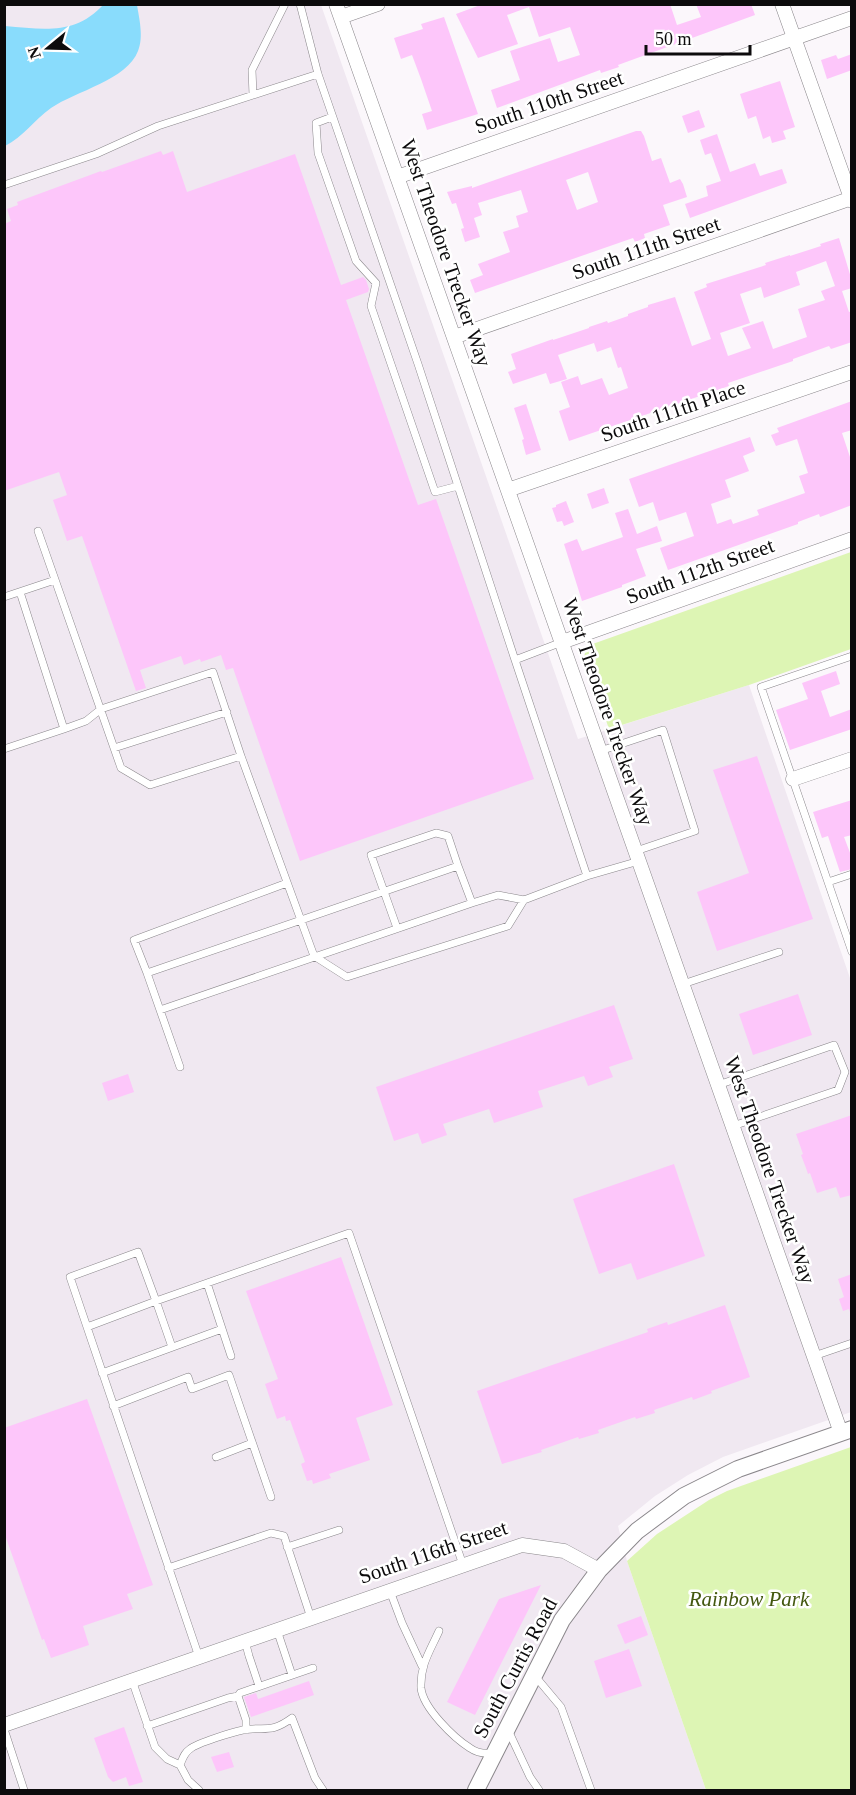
<svg xmlns="http://www.w3.org/2000/svg" width="856" height="1795" viewBox="0 0 856 1795" font-family="'Times New Roman',serif">
  <style>
    .built { fill: #f0e8f1 }
    .green { fill: #ddf5b4 }
    .water { fill: #89dcfc }
    .building { fill: #fdc6fa; fill-rule: evenodd }
    .lines { fill: none; stroke-linecap: round; stroke-linejoin: round }
    .service-casing { stroke: #8a878b; stroke-width: 8 }
    .minor-casing { stroke: #8a878b; stroke-width: 15 }
    .tertiary-casing { stroke: #8a878b; stroke-width: 18 }
    .service { stroke: #fff; stroke-width: 7 }
    .minor { stroke: #fff; stroke-width: 14 }
    .tertiary { stroke: #fff; stroke-width: 16 }
    .labels { text-anchor: middle; dominant-baseline: central; stroke-width: 5; stroke-linejoin: round; paint-order: stroke }
    .street-label { font-size: 21px; fill: #0c0b0c; stroke: #fff }
    .park-label { font-size: 21px; font-style: italic; fill: #445810; stroke: #fff }
  </style>
  <rect width="100%" height="100%" fill="#fbf7fb"/>
  <!-- built -->
  <path class="built" d="M5,5H321L578,739L749,685L851,981V1412L723,1457L688,1475L655,1496L618,1526L627,1561L706,1790H5Z"/>
  <!-- green -->
  <path class="green" d="M851,552V649L749,685L609,729L584,657L587,646Z
    M851,1447V1790H706L627,1561L657,1534L709,1500L727,1491Z"/>
  <!-- water -->
  <path class="water" d="M104,4L137,5C139,18 144,37 138,51C127,80 76,91 51,108C34,120 23,137 5,146V26C43,29 75,36 104,4Z"/>
  <!-- building -->
  <path class="building" d="M483,4H670L677,25L701,17L696,4H751L755,15L618,65L619,67L601,73L600,70L497,108L491,90L520,80L510,51L550,38L558,62L580,55L570,27L539,37L529,7L507,15L518,44L478,58L456,14Z
    M444,17L478,114L427,130L422,114L432,111L421,79L412,55L401,59L394,38L423,29L421,24Z
    M852,54V70L827,79L821,60L836,55L838,59Z
    M780,81L795,127L783,131L786,139L772,143L770,136L763,139L756,116L748,119L740,94Z
    M699,110L705,127L688,133L682,116Z
    M636,131H641L644,136L652,161L661,158L670,183L680,179L683,184L687,197L663,205L670,225L644,234L645,238L635,242L633,238L475,293L470,280L483,275L478,264L510,252L503,232L519,227L516,216L528,212L521,190L478,203L482,215L474,218L480,237L465,242L461,229L464,228L456,203L452,204L447,192L472,186V188ZM588,172L598,202L577,210L566,180Z
    M717,134L730,172L755,163L760,176L782,169L787,183L690,218L685,204L708,196L706,186L721,181L711,153L705,155L700,140Z
    M161,151L163,155L173,151L187,192L295,154L341,285L363,277L366,280L369,289L368,292L346,300L418,505L436,499L534,779L300,861L233,668L226,670L221,655L201,662L200,659L184,665L181,656L140,670L146,688L136,691L82,536L67,541L53,500L67,495L59,472L4,491V224L11,221L7,209L18,205L17,202L101,171L102,172Z
    M839,238L852,281V288L842,291L849,312L852,311V342L831,349L829,346L793,359V361L728,383L729,386L569,441L559,411L570,407L561,382L578,376L581,385L602,378L609,395L628,388L621,367L618,368L611,347L597,352L594,343L558,355L567,379L550,384L546,373L513,384L508,372L516,369L511,354L553,339V340L589,328V327L607,321L608,323L628,316V314L648,307V305L675,297L692,346L711,339L694,292L707,287L706,284L766,265L765,263L790,255V256L821,246L820,244ZM826,261L835,286L821,291L825,300L798,309L807,337L773,349L763,321L742,328L751,348L728,356L720,333L750,323L740,294L761,287L764,298L800,285L796,272Z
    M852,401V430L842,433L852,463V505L820,517L819,514L798,522V524L668,570L660,548L694,536L686,512L659,521L653,502L639,507L629,479L750,437L755,451L743,456L749,471L725,480L731,497L711,504L717,524L731,519L733,524L759,515L757,510L805,493L799,476L808,473L797,439L776,446L771,435L779,432L777,428Z
    M526,404L541,450L526,455L522,440L524,439L514,408Z
    M604,488L609,503L592,509L587,494Z
    M566,501L574,522L564,526L562,521L557,522L552,508L556,507V505Z
    M628,509L637,534L657,526L662,541L636,549L646,576L622,585V587L582,601L564,544L577,539L582,551L623,537L615,513Z
    M836,671L840,684L821,691L830,717L852,709V729L790,750L776,710L808,699L802,683Z
    M757,756L813,919L717,951L697,892L749,873L713,770Z
    M852,800V835L844,837L852,858V869L840,872L828,836L822,838L813,812Z
    M798,994L812,1035L753,1055L739,1014Z
    M614,1005L633,1059L609,1067L613,1077L588,1086L584,1076L538,1091L543,1107L494,1123L489,1109L443,1124L447,1135L422,1144L418,1133L394,1141L376,1087Z
    M128,1074L134,1092L108,1101L102,1083Z
    M852,1115V1195L840,1198L836,1187L817,1193L810,1173L808,1174L806,1168L801,1155L803,1154L796,1134Z
    M674,1164L705,1256L637,1280L631,1263L599,1274L573,1199Z
    M341,1257L393,1405L356,1418L370,1460L329,1474L331,1478L313,1484L312,1480L307,1481L301,1464L305,1462L290,1420L286,1421L285,1416L277,1419L265,1384L278,1379L246,1291Z
    M852,1274V1312H850L849,1309L843,1311L839,1299L844,1297L838,1279Z
    M725,1305L750,1377L711,1391L712,1393L693,1400L692,1397L654,1410L655,1413L636,1419L635,1417L598,1430L599,1433L579,1439L578,1437L541,1450L542,1452L502,1464L477,1391L648,1332L647,1329L667,1322L668,1325Z
    M87,1399L153,1585L127,1594L133,1609L83,1626L89,1645L51,1658L44,1639L42,1640L4,1532V1428Z
    M541,1585L475,1715L447,1702L499,1599Z
    M641,1616L648,1635L625,1644L617,1625Z
    M629,1649L642,1686L606,1698L594,1661Z
    M309,1681L314,1695L251,1717L244,1697L256,1693L258,1699Z
    M124,1727L143,1782L129,1786L126,1777L113,1782L108,1777L94,1738Z
    M229,1752L234,1767L217,1772L211,1757Z"/>
  <g class="lines">
    <!-- service casing -->
    <g class="service-casing">
      <path id="service" d="M300,4L318,74L418,364L515,660
        M253,95L252,70L285,4
        M332,117L316,123L318,153L356,261L376,283L371,306L435,492L458,486
        M4,185L96,154L158,126L318,74
        M38,531L121,768L150,785L241,756L314,956L347,977L508,926L524,900
        M4,597L55,580
        M562,642L515,660L587,876
        M852,656L761,687L852,952
        M64,729L86,721L101,709L213,672L241,756
        M114,748L227,712
        M4,749L64,729L20,592
        M600,751L663,730L695,831L636,851
        M828,882L852,874
        M397,928L371,855L436,833L448,836L458,866
        M147,973L134,940L287,883
        M683,984L779,952
        M160,1010L472,903L498,895L524,900L587,876L639,861
        M180,1067L147,973L458,866L472,903
        M718,1085L834,1045L845,1072L838,1090L733,1126
        M207,1283L231,1356
        M87,1327L156,1301L172,1347
        M814,1356L852,1343
        M102,1373L222,1329
        M113,1406L188,1377L192,1389L229,1375L271,1497
        M216,1457L252,1443
        M287,1547L339,1530
        M168,1568L271,1533L284,1536L311,1618
        M390,1591L402,1623L422,1666
        M277,1630L292,1675
        M439,1631C430,1651 420,1665 421,1688C423,1708 454,1738 470,1748C477,1753 484,1754 492,1753
        M245,1641L249,1656L259,1686
        M199,1657L70,1277L138,1252L156,1301L349,1233L463,1565
        M535,1676L561,1707L591,1790
        M132,1680L155,1747L167,1759L180,1765
        M147,1726L228,1698L238,1696
        M4,1729L24,1790
        M246,1730V1720L238,1696L240,1693L313,1668
        M508,1730L530,1777L539,1790
        M199,1790L188,1780L180,1765C183,1758 184,1753 190,1749C197,1743 233,1732 243,1730C266,1726 270,1734 292,1718L315,1778L323,1790"/>
    </g>
    <!-- minor casing -->
    <g class="minor-casing">
      <path id="minor" d="M336,4L841,1433
        M782,4L852,201
        M341,17L378,4
        M397,177L852,18
        M454,337L852,198
        M508,490L852,372
        M562,642L852,539
        M793,779L852,759
        M4,1725L522,1545L564,1551L599,1570"/>
    </g>
    <!-- tertiary casing -->
    <g class="tertiary-casing">
      <path id="tertiary" d="M476,1790L562,1620L599,1570L637,1531L684,1496L738,1469L852,1429"/>
    </g>
    <!-- service -->
    <use href="#service" class="service"/>
    <!-- minor -->
    <use href="#minor" class="minor"/>
    <!-- tertiary -->
    <use href="#tertiary" class="tertiary"/>
  </g>
  <g class="labels">
    <!-- street labels -->
    <g class="street-label">
      <text transform="translate(549 102) rotate(-19)">South 110th Street</text>
      <text transform="translate(646 248) rotate(-19)">South 111th Street</text>
      <text transform="translate(446 253) rotate(71)">West Theodore Trecker Way</text>
      <text transform="translate(673 411) rotate(-19)">South 111th Place</text>
      <text transform="translate(700 571) rotate(-20)">South 112th Street</text>
      <text transform="translate(608 712) rotate(71)">West Theodore Trecker Way</text>
      <text transform="translate(770 1170) rotate(71)">West Theodore Trecker Way</text>
      <text transform="translate(433 1552) rotate(-19)">South 116th Street</text>
      <text transform="translate(515 1668) rotate(-62)">South Curtis Road</text>
    </g>
    <!-- park labels -->
    <g class="park-label">
      <text x="749" y="1599">Rainbow Park</text>
    </g>
  </g>
  <!-- border -->
  <rect width="856" height="1795" fill="none" stroke="#0c0b0c" stroke-width="12"/>
  <!-- north arrow -->
  <g transform="translate(48 48) rotate(251)" stroke="#ffffff" stroke-width="4.5" paint-order="stroke">
  <path d="M0-4.5L10 22L0 15L-10 22Z" fill="#0c0b0c"/>
  <text y="-9" font-size="16" font-weight="bold" text-anchor="middle" fill="#0c0b0c">N</text>
  </g>
  <!-- scale -->
  <path d="M646 45v9h104v-9" fill="none" stroke="#0c0b0c" stroke-width="3"/>
  <text x="655" y="45" font-size="18" fill="#0c0b0c" stroke="#ffffff" stroke-width="4.5" paint-order="stroke">50 m</text>
</svg>
